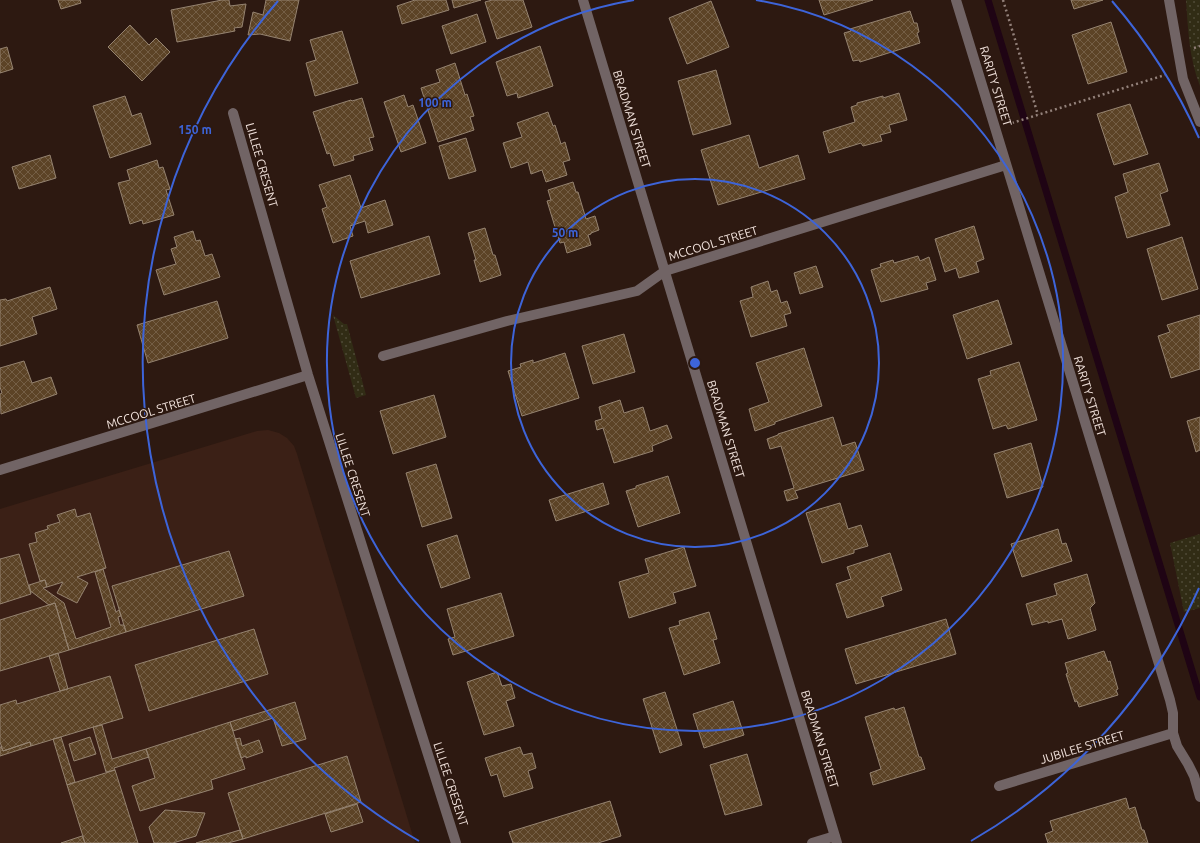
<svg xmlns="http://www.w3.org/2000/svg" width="1200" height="843" viewBox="0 0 1200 843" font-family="Ubuntu,sans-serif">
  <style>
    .built { fill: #3b2016 }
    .grass { fill: url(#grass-dots) }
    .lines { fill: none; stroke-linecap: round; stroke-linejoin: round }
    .stream { stroke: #1f0414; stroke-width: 7 }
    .building { fill: url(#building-cross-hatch); stroke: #958370 }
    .path { stroke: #93817a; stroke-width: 2.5; stroke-dasharray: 2 3; stroke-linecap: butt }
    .street { stroke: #716465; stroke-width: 10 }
    .ring { fill: none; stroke: #3d64d9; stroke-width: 2 }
    .labels { text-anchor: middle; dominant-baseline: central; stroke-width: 3; stroke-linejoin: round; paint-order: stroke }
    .street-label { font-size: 12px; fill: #f2e3dd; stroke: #2d1911 }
    .centre { fill: #3d64d9; stroke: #2d1911; stroke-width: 2 }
    .ring-label { font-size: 12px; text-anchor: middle; font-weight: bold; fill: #3d64d9; stroke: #2d1911; stroke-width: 3; stroke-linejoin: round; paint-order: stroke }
  </style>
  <defs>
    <pattern id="grass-dots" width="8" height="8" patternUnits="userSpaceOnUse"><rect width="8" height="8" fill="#312c15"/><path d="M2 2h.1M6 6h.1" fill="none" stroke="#4f4a37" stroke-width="1.8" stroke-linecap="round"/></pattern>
    <pattern id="building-cross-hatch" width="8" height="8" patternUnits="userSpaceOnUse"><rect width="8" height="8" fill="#5c4326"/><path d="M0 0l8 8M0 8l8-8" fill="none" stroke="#745e45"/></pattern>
  </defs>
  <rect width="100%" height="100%" fill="#2d1911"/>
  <!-- built -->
  <path class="built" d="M268,430L279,433L287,438L294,446L297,454L415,843H0V509L257,431Z"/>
  <!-- grass -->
  <path class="grass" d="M1186,0H1200V86C1189,58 1188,29 1186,0Z
    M333,315L344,324H347L366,395L356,398Z
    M1200,534V608L1184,612L1170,543Z"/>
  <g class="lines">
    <!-- stream -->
    <path class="stream" d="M988,0L1200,697"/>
  </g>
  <!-- building -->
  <path class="building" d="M58,0H80L81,3L61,9Z
    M222,0H229L230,6L246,4L242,27L234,28L235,31L177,42L171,10Z
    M266,0H299L290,41L260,34L248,35L253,12L263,15Z
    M415,0H446L449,10L402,24L397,6Z
    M452,0H481L454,8Z
    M492,0H523L532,27L497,39L485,2Z
    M819,0H873L824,15Z
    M1071,0H1103L1074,9Z
    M711,1L729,47L687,64L669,18Z
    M910,11L914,23H917L919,32L917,33L920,43L860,62L859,60L853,61L844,33L851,31L850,29Z
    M477,14L486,42L451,54L442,26Z
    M1111,22L1127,72L1088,84L1072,35Z
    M130,25L149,45L156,38L170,52L142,81L108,47Z
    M342,31L358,83L315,96L306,63L316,60L310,40Z
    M540,46L553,86L518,98L517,93L507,96L496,62Z
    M7,47L13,69L0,73V49Z
    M455,63L465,95L467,94L474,116L470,117L474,130L438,142L421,88L440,82L436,70Z
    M716,70L731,124L693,135L678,81Z
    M899,93L907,120L889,125L891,132L880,135L882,141L863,146L861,143L829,153L823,132L855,122L851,107L857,105V103L883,96V98Z
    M404,95L408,107L413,105L426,143L401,152L384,102Z
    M125,96L132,116L141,113L151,144L110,158L93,106Z
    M362,98L374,137L369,138L373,150L353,156L354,160L334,166L330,153L327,154L313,112L351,100L352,101Z
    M1130,104L1148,154L1114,165L1097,114Z
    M548,112L553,126L555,125L561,144L565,142L570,160L563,162L567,175L546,182L542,170L531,174L528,162L511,168L503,143L522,137L517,123Z
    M749,135L759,168L798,155L805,179L718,205L701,150Z
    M466,138L476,171L449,179L439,146Z
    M50,155L56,178L19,189L12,167Z
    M157,160L159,168L163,167L170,189L166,190L174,215L143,224L142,220L130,224L118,183L130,180L127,170Z
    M1159,163L1168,191L1160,194L1170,225L1127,238L1115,197L1128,192L1123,174Z
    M350,175L361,208L385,200L393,225L368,233L365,221L350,226L353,236L333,243L322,209L327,207L319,185Z
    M573,182L576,192H578L586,219L595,216L599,230L591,233V234L588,235L591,245L567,253L564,242L560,243L547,201L551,200L548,190Z
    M974,226L984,259L976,262L979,272L959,278L956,268L945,272L935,239Z
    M485,228L493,255H495L501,275L480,282L474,260H476L468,233Z
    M193,231L196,241L200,240L205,256L212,254L220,277L164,295L156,270L176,264L171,249L177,247L174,237Z
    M429,236L440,274L361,298L350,261Z
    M1182,237L1198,289L1162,300L1147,249Z
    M918,256L920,261L929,257L936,280L926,283L928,289L881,302L871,270L881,267L880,264L893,260L894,263Z
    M816,266L823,287L800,294L794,273Z
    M768,281L771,292L777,290L781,303L787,301L791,313L784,315L787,326L751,337L740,301L753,297L751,287Z
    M50,287L57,309L32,317L37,334L0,346V300L6,299L7,301Z
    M998,300L1012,344L967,359L953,315Z
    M217,301L228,338L148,363L137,325Z
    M1200,315V369L1171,378L1158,336L1170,332L1167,325Z
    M624,334L635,372L593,384L582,346Z
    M804,348L822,406L775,422V424L755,431L749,409L769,402L756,363Z
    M565,353L579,398L522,416L508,371L521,367L520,364L533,360V363Z
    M24,361L32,383L51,377L57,394L1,414L0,394L2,393L0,387V368Z
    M1019,362L1037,420L1008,429L1006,425L993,429L978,379L991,375L990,371Z
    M434,395L446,437L393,454L380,411Z
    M620,400L624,413L643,407L650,431L667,425L672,438L652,446L653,451L614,463L603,428L597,430L595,421L602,419L599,407Z
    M833,417L842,446L855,442L864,470L795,491L798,498L787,501L784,491L794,488L781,446L770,449L767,439L778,435V434Z
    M1200,417V450L1196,452L1187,421Z
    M1031,443L1043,487L1007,498L994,454Z
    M436,464L452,518L422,527L406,473Z
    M668,476L680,513L638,527L626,491L636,488V486Z
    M603,483L609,504L556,521L549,500Z
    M840,503L848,529L861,525L868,546L854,550V553L822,563L806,513Z
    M75,509L77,517L90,513L106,568L77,577L88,583L77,603L57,593L63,582L47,587L45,580L40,581L29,544L37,542L35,533L48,529L47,526L60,522L57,515Z
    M1058,529L1062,544L1066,543L1072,561L1022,577L1011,544Z
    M457,535L470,578L441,588L427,545Z
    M684,547L696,586L673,593L676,603L629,618L619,582L649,573L645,559Z
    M229,551L244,596L126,632L112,586Z
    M890,553L902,590L881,597L884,606L847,618L836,584L851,579L847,567Z
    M19,554L31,594L0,604V559Z
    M103,569L116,612L119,610L121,616L118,617L120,625H124L126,632L69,650L55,603L49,605L32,592H31L29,585L45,580L47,587L43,588L64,603L76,639L111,627L95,572Z
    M1087,574L1095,603L1090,608L1096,630L1068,639L1062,619L1048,623V621L1032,625L1026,604L1057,595L1054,584Z
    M501,593L514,636L453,655L448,639L455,637L447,609Z
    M55,603L69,650L0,671V620Z
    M709,612L717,639L713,640L720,663L684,675L669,628L680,625L679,621Z
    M946,619L956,654L856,684L845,649Z
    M254,629L268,674L149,711L135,665Z
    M1104,651L1108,662L1110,661L1118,689L1116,690L1118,695L1079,707L1077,701L1075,702L1066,674L1068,673L1065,663Z
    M58,653L68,689L60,691L49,656Z
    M497,672L502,686L511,684L515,698L506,701L514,726L484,735L467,682Z
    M110,676L123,718L31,746L30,742L3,751L0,742V705L16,700L17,704Z
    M665,692L682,745L660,753L643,699Z
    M733,701L744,735L704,748L693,714Z
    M295,702L306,739L282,746L273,718L233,731L230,722Z
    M904,707L919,757H921L925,769L873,785L870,773L881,769L865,717L894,708L895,710Z
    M230,722L245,769L211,780L213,789L140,811L132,786L155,778L146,749Z
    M102,725L112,759L146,749L149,757L114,768L115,770L106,772L93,727Z
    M61,737L75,782L67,785L53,739Z
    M90,737L96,754L74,761L69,744Z
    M240,738L242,746L259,740L263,752L246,758V756L241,758L235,739Z
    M30,742L31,746L0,756V747H1L3,751Z
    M520,747L523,755L532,753L536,768L528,771L533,788L504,797L497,774L491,776L485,758Z
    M747,754L762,805L725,815L710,765Z
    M347,756L361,802L243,839L228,793Z
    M115,770L138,843H85L67,785Z
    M1126,798L1129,809L1135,807L1142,830H1144L1148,843H1048L1045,834L1053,831L1050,821Z
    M610,801L621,836L598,843H513L509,832Z
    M357,804L363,822L331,832L325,814Z
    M165,810L205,813L196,836L173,843H154L149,827Z
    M240,830L243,839L228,843H196Z
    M82,836L85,843H61Z"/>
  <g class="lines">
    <!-- path -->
    <path class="path" d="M1003,0L1038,115
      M1194,48L1200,46
      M1012,123L1165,75"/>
    <!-- street -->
    <path class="street" d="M583,0L837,843
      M956,0L1170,700L1173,713V733L1177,746L1188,764L1194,776L1200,797
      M1169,0L1183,79L1200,122
      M233,113L308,375L456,843
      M383,356L507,321L637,291L665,271L1006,165
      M0,470L308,375
      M999,786L1173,733
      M812,843L835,836"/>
  </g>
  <!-- distance rings -->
  <g class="ring">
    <circle cx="695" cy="363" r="184"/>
    <path d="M756 0A368 368 0 1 1 634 0"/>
    <path d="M1199 588A552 552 0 0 1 971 841M419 841A552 552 0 0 1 278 1M1112 1A552 552 0 0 1 1199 138"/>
  </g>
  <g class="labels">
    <!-- street labels -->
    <g class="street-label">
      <text transform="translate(996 86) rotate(73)">RARITY STREET</text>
      <text transform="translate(632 119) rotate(73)">BRADMAN STREET</text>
      <text transform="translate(262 165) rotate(74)">LILLEE CRESENT</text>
      <text transform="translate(713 243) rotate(-17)">MCCOOL STREET</text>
      <text transform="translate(1090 396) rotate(73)">RARITY STREET</text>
      <text transform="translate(151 411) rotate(-17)">MCCOOL STREET</text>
      <text transform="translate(726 429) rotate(73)">BRADMAN STREET</text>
      <text transform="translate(353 475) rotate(72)">LILLEE CRESENT</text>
      <text transform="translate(820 739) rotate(73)">BRADMAN STREET</text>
      <text transform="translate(1082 747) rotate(-17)">JUBILEE STREET</text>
      <text transform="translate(451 784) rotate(72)">LILLEE CRESENT</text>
    </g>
  </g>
  <circle cx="695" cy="363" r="6" class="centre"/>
  <g class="ring-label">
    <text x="435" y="107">100 m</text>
    <text x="195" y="134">150 m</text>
    <text x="565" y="237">50 m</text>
  </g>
</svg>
